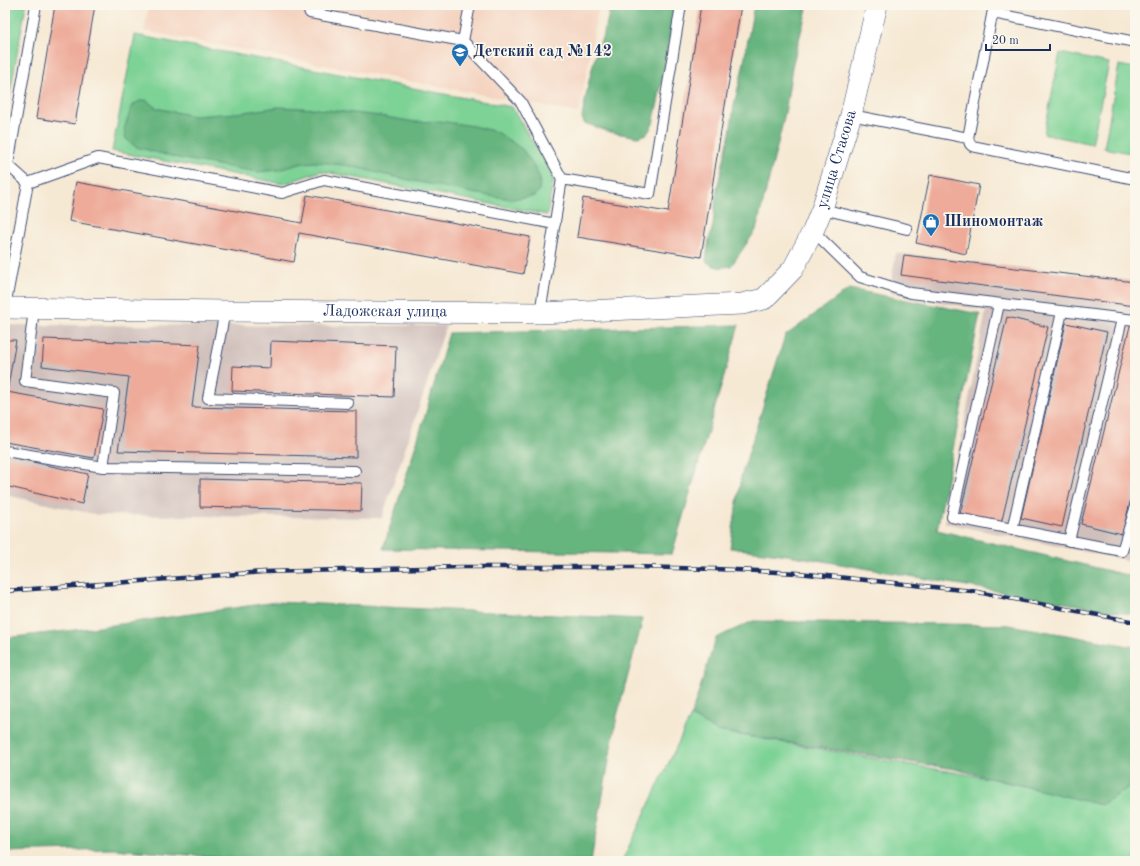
<svg xmlns="http://www.w3.org/2000/svg" width="1140" height="866" viewBox="0 0 1140 866" font-family="'Old Standard TT',serif">
  <style>
    .built { fill: #f4d3c0 }
    .industrial { fill: #d0c0bc }
    .green { fill: #7dd295; stroke: #4c807a }
    .forest { fill: #66b47e; stroke: #40726e }
    .building { fill: #eeab9a }
    .lines { fill: none; stroke-linecap: round; stroke-linejoin: round }
    .service-casing { stroke: #3c4b70; stroke-width: 12 }
    .minor-casing { stroke: #3c4b70; stroke-width: 22 }
    .service { stroke: #fff; stroke-width: 10 }
    .minor { stroke: #fff; stroke-width: 21 }
    .rail-casing { stroke: #1b2f5e; stroke-width: 4.5 }
    .rail { stroke: #fbf7ec; stroke-width: 3; stroke-dasharray: 9; stroke-linecap: butt }
    .labels { text-anchor: middle; dominant-baseline: central; stroke-width: 3.5; stroke-linejoin: round; paint-order: stroke }
    .poi-label { font-size: 16px; font-weight: bold; fill: #1b2f5e; stroke: #fbf7ec; text-anchor: start }
    .street-label { font-size: 16px; fill: #1b2f5e; stroke: #fbf7ec }
  </style>
  <rect width="100%" height="100%" fill="#fbf7ec"/>
  <filter id="ink" filterUnits="userSpaceOnUse"><feTurbulence type="fractalNoise" baseFrequency=".025" numOctaves="2"/><feDisplacementMap in="SourceGraphic" scale="8" xChannelSelector="R" yChannelSelector="G"/><feConvolveMatrix kernelMatrix="1 2 1 2 8 2 1 2 1" color-interpolation-filters="sRGB"/></filter>
  <filter id="wash" filterUnits="userSpaceOnUse"><feTurbulence type="fractalNoise" baseFrequency=".012" numOctaves="4" result="noise"/><feDisplacementMap in="SourceGraphic" scale="16" xChannelSelector="R" yChannelSelector="G"/><feGaussianBlur stdDeviation="0.9" result="paint"/><feColorMatrix in="noise" values="0 0 0 0 0 0 0 0 0 0 0 0 0 0 0 0 0 1.4 0 .05"/><feComposite in="paint" operator="in"/></filter>
  <g filter="url(#wash)">
    <rect width="100%" height="100%" fill="#f6e9d4"/>
    <!-- built -->
    <path class="built" d="M149,5H599L579,113L144,31Z"/>
    <!-- industrial -->
    <path class="industrial" d="M896,253L1135,281V562L945,523L986,311L889,292Z
      M5,325L446,326L382,518L98,515L10,496L5,497Z"/>
    <!-- green -->
    <path class="green" d="M5,5H26L5,121Z
      M135,35L512,107L554,178L547,215L321,171L284,184L112,151Z
      M1060,53L1109,63L1092,144L1044,134Z
      M1119,65L1135,68V154L1104,148Z
      M691,716L717,731L993,779L1101,804L1135,783V861H622Z"/>
    <!-- forest -->
    <path class="forest" d="M611,5H676L658,102L653,124L647,134L638,137L610,132L584,123L582,117L588,85L594,61L606,26Z
      M754,5H808L792,67L786,108L779,139L756,230L731,266C720,268 714,268 706,261L709,239L713,226L717,189L730,133L734,105L743,67Z
      M146,100L156,108L194,116L237,113L279,107L318,109L380,116L415,122L440,121L473,126L497,132L522,149L530,160L540,178L539,191L534,196L512,199L477,194L386,175L350,166L319,162L303,163L278,170L257,172L178,158L136,147L126,139L124,129L131,109L134,104L140,101Z
      M849,289L980,314L937,530L1135,577V615L788,555L730,548L741,477L785,336Z
      M739,325L672,554L383,549L424,419L449,333Z
      M276,602L643,619L617,716L591,861H300L237,859L113,849L5,852V638L92,628Z
      M753,621L1009,625L1135,647V783L1101,805L954,769L717,731L691,716L716,638Z"/>
    <g id="blocks">
      <!-- building -->
      <path class="building" d="M55,5H95L75,124L36,118Z
        M701,5H741L701,257L577,237L583,198L668,212Z
        M930,175L979,185L966,254L916,243Z
        M76,182L302,223L307,195L530,237L523,274L299,233L294,262L69,221Z
        M904,255L1135,282V306L901,275Z
        M1007,317L1048,327L1001,524L960,514Z
        M1131,322L1135,324V483L1122,534L1081,524Z
        M1066,323L1107,332L1062,527L1021,518Z
        M44,339L200,345L192,407L356,411V457L118,451L129,377L42,366Z
        M5,340H16L7,392L103,409L94,458L5,442Z
        M271,341L396,346L394,397L232,391L233,366L270,368Z
        M5,457H10L88,474L82,504L5,486Z
        M200,479L362,483L361,511L200,507Z"/>
    </g>
  </g>
  <g filter="url(#ink)">
    <use href="#blocks" fill-opacity="0" stroke="#3c4b70" stroke-width="1"/>
    <g class="lines">
      <!-- service casing -->
      <g class="service-casing">
        <path id="service" d="M306,5L310,13L463,41L521,102L562,179
          M994,5L968,138L970,144L972,146L1135,179
          M993,13L1135,42
          M463,41L470,5
          M851,115L968,138
          M5,165H8L28,183
          M8,165L36,5
          M822,209L907,229
          M813,231L860,277L911,293L1135,320
          M999,304L952,517L1122,551L1135,509
          M5,307L28,183L98,158L282,193L324,180L555,224
          M34,309L25,381L114,393L103,467L355,471
          M225,311L208,398L348,403
          M540,313L562,179L650,194L681,5
          M5,451L103,467
          M1012,530L1062,312
          M1069,541L1122,319"/>
      </g>
      <!-- minor casing -->
      <g class="minor-casing">
        <g id="minor">
          <path id="s1" d="M5,308L225,311L540,313L742,304L764,299L793,269L813,231L822,209L851,115L877,5"/>
        </g>
      </g>
      <!-- service -->
      <use href="#service" class="service"/>
      <!-- minor -->
      <use href="#minor" class="minor"/>
      <!-- rail casing -->
      <g class="rail-casing">
        <path id="rail" d="M5,591L264,572L462,567H635L715,569L798,573L972,591L1135,622"/>
      </g>
      <!-- rail -->
      <use href="#rail" class="rail"/>
    </g>
  </g>
  <!-- icons -->
  <defs>
    <g id="school-pin" transform="scale(0.9)"><path d="M0 17L-7.5 6A9.5 9.5 0 1 1 7.5 6Z" fill="#1f6fb2" stroke="#fbf7ec"/><path d="M0-5L7-2L0 1L-7-2ZM-4 1L0 2.5L4 1V4Q0 6-4 4Z" fill="#fff"/></g>
    <g id="shop-pin" transform="scale(0.9)"><path d="M0 17L-7.5 6A9.5 9.5 0 1 1 7.5 6Z" fill="#1f6fb2" stroke="#fbf7ec"/><path d="M-5-2.5h2.3a2.7 3.5 0 0 1 5.4 0H5L5.5 6h-11ZM-1.5-2.5h3a1.5 2.3 0 0 0-3 0Z" fill="#fff"/></g>
  </defs>
  <g fill-rule="evenodd">
    <use href="#school-pin" x="460" y="52"/>
    <use href="#shop-pin" x="931" y="222"/>
  </g>
  <g class="labels">
    <!-- poi labels -->
    <g class="poi-label">
      <text x="473" y="52">Детский сад №142</text>
      <text x="944" y="222">Шиномонтаж</text>
    </g>
    <!-- street labels -->
    <g class="street-label">
      <text stroke="none"><textPath href="#s1" startOffset="920">улица Стасова</textPath></text>
      <text stroke="none"><textPath href="#s1" startOffset="380">Ладожская улица</textPath></text>
    </g>
  </g>
  <!-- margin -->
  <rect width="1140" height="866" fill="none" stroke="#fbf7ec" stroke-width="20"/>
  <!-- scale -->
  <path d="M986 44v6h64v-6" fill="none" stroke="#1b2f5e" stroke-width="2"/>
  <text x="992" y="44" font-size="12" fill="#1b2f5e" stroke="#fbf7ec" stroke-width="3" paint-order="stroke">20 m</text>
</svg>
